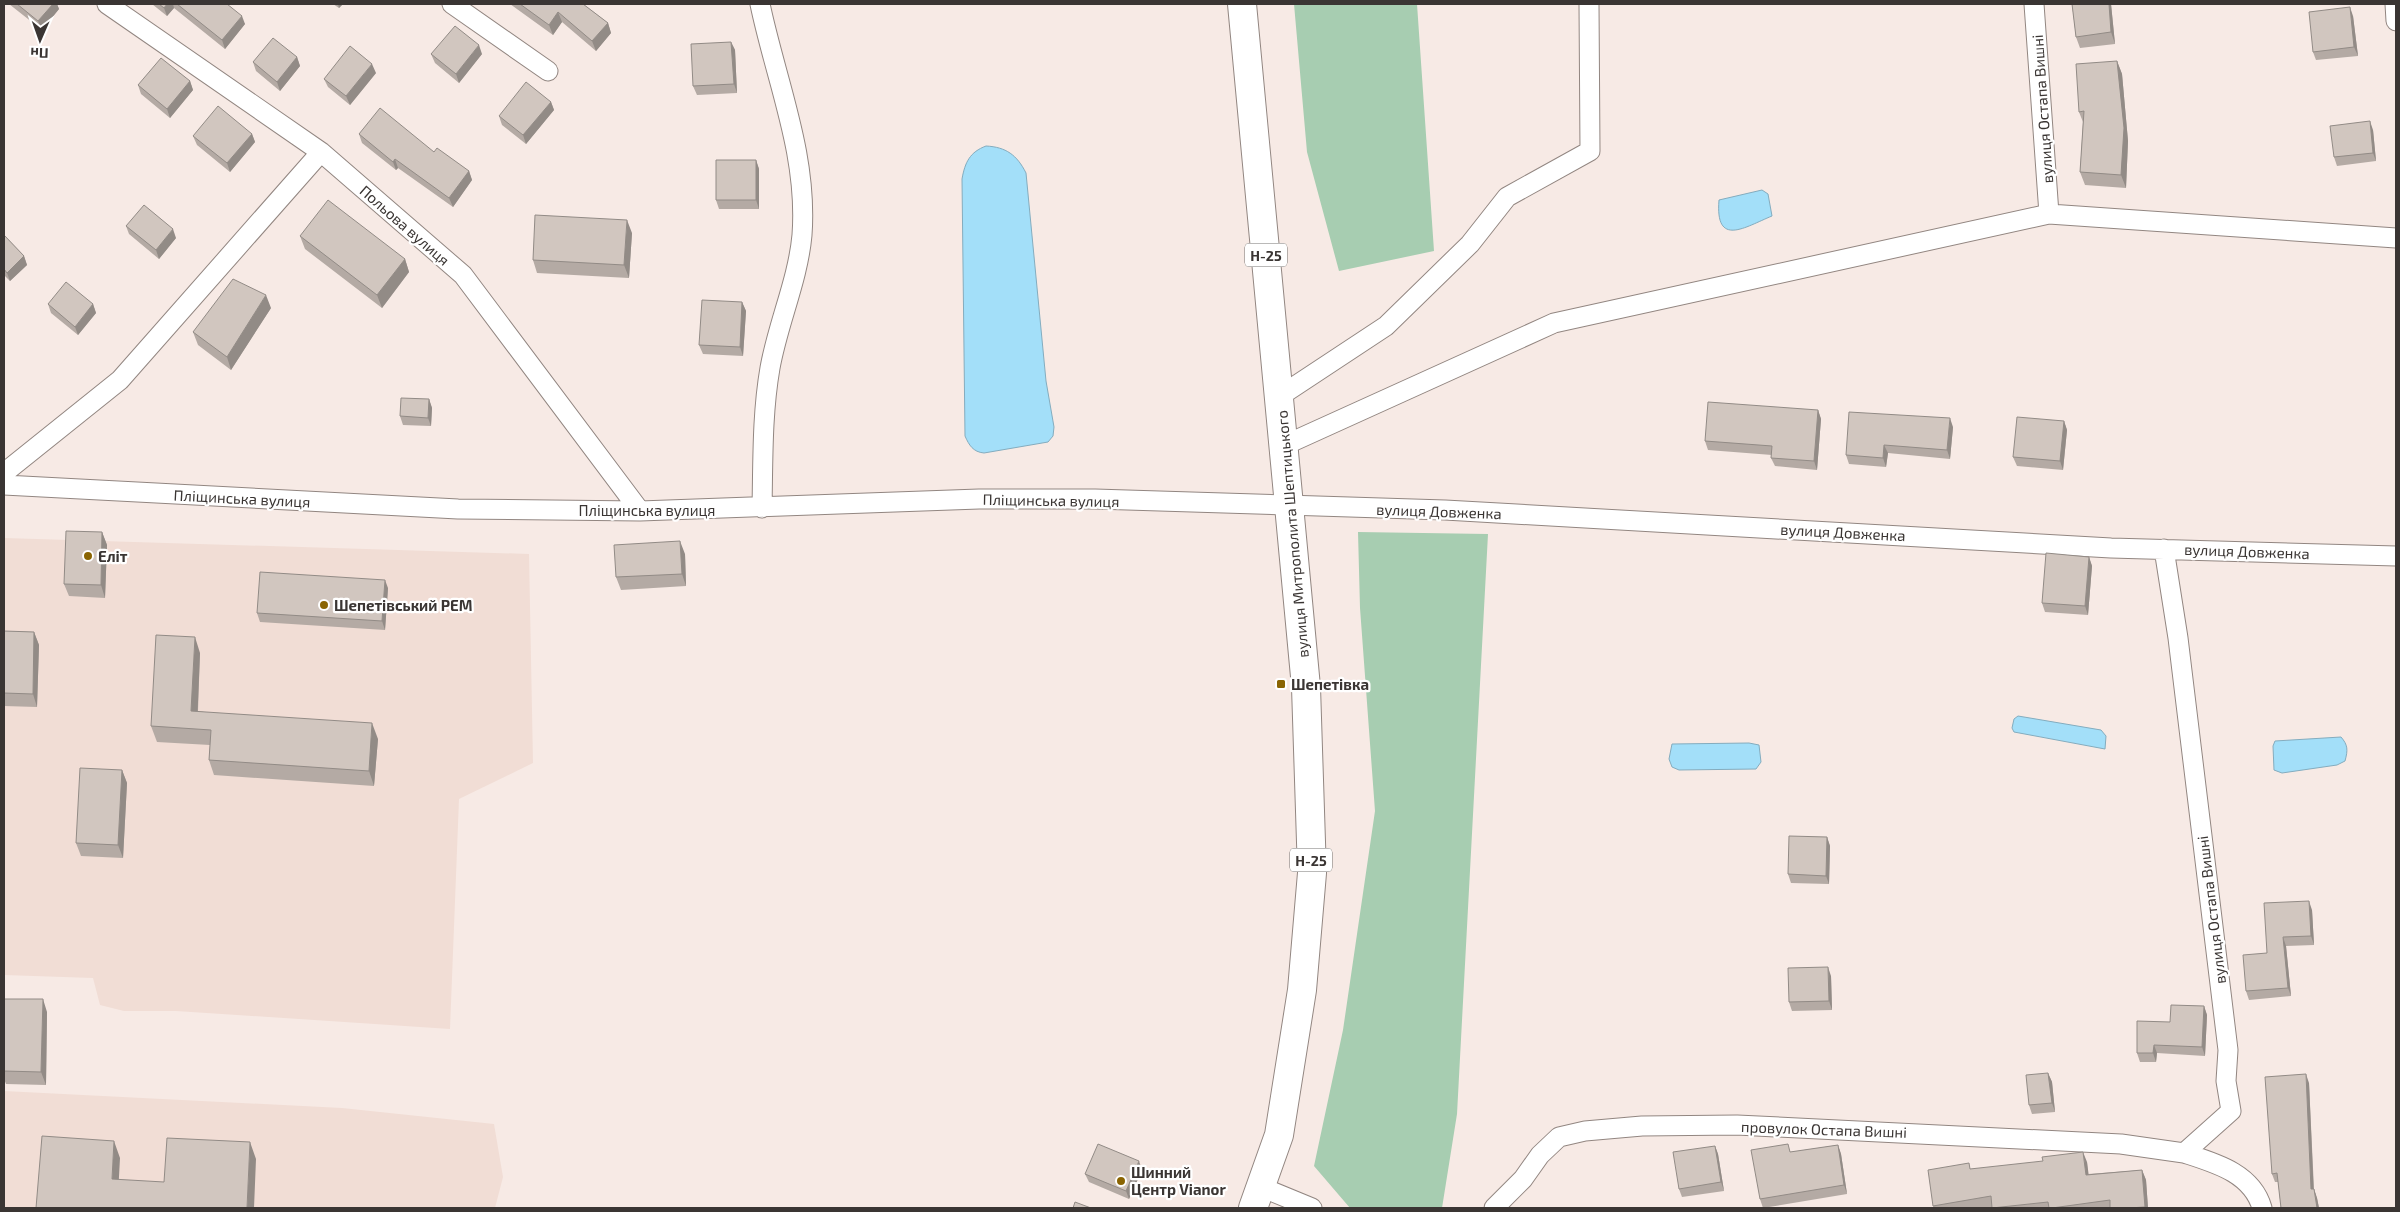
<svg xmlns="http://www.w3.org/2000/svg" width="2400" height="1212" viewBox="0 0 2400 1212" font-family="'Exo 2',sans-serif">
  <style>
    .built { fill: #f1ddd5 }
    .green { fill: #a7cdb1 }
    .water { fill: #a3dff9; stroke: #84acbe }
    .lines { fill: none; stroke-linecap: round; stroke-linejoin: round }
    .minor-casing { stroke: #928681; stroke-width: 21 }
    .primary-casing { stroke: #928681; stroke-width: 30 }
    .minor { stroke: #fff; stroke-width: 19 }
    .primary { stroke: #fff; stroke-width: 28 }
    .wall { fill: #b4aaa4 }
    .shaded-wall { fill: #928b86 }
    .building { fill: #d1c6bf; stroke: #928b86 }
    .poi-dot { fill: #8a6402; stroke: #fff; stroke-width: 2 }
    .labels { text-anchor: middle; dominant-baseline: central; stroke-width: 4.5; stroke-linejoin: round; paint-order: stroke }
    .shield { fill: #fff; stroke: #757270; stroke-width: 1 }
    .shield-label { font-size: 14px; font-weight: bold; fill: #3a3533 }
    .street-label { font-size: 15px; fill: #3a3533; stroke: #fff }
    .poi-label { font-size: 15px; font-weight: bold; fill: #3a3533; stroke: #fff; text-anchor: start }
  </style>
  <rect width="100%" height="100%" fill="#f7eae5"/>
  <!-- built -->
  <path class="built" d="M4,538L529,554L533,763L459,799L450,1029L176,1011H124L100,1005L93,978L4,975Z
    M4,1091L342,1108L494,1124L503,1177L495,1208H4Z"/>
  <!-- green -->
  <path class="green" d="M1294,4H1417L1434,251L1339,271L1307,152Z
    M1358,532L1488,534L1457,1114L1442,1208H1350L1314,1166L1343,1030L1375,811L1360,608Z"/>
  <!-- water -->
  <path class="water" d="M986,146C1006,147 1017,155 1026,173L1046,381L1054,427L1053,436L1048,442L984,453C973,452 969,445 965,436L962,179C965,162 970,152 986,146Z
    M1762,190L1768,194L1772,216C1745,227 1715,248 1719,200Z
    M2018,716L2101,730L2106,736L2105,749L2014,732L2012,728L2014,719Z
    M2341,737C2348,745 2348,750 2345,761L2337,765L2282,773L2274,770L2273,746L2275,741Z
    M1749,743L1759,745L1761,762L1756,769L1679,770L1672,767L1669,759L1672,744Z"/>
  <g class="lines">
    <!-- minor casing -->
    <g class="minor-casing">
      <path id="minor" d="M107,4L321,152L463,275L640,511
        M452,4L548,71
        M760,4C776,81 808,154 802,235C798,280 778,323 770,368C762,414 763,462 762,508
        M2034,4L2049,214
        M2395,4L2396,21
        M1280,396L1386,326L1470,244L1507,197L1590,151L1589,4
        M1285,445L1554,323L2049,214L2396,238
        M4,473L120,380L321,152
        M4,485L458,509L640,511L979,499H1095L1445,510L2111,548L2396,556
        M2164,549L2178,638L2228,1050L2226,1081L2231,1111L2184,1153C2215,1163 2252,1173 2262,1208
        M1261,1187L1312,1208
        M1494,1208L1523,1179L1540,1155L1559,1137L1585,1131L1642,1126L1737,1125L2121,1144L2184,1153"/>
    </g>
    <!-- primary casing -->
    <g class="primary-casing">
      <path id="primary" d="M1242,4L1306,687L1312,873L1302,990L1279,1135L1253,1208"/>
    </g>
    <!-- minor -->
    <use href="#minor" class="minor"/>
    <!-- primary -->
    <use href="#primary" class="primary"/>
  </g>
  <!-- wall -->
  <path class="wall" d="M9,4H57L59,9L42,30Z
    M152,4H227L245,24L225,49L174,8L167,16Z
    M333,4H343L339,8Z
    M510,4H583L608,23L611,33L596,51L562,22L553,35Z
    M2072,4H2111L2115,44L2080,48L2076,37Z
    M2353,16L2358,56L2316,60L2313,52Z
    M731,42L735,50L737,93L697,95L693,86Z
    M431,54H482L459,83L435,63Z
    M297,57L300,66L280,91L256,71L253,62Z
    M2117,61L2122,74L2128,141L2126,188L2085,185L2080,172L2083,122L2079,112Z
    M376,73L350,105L328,87L324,79Z
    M190,81L193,90L170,118L141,94L138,85Z
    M551,102L554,110L526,144L502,125L499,116Z
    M2373,130L2376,161L2337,166L2334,157Z
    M252,134L255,142L230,172L197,145L193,136Z
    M359,134L434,152L469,171L472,180L453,207L398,168L396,170L362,143Z
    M756,160L759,169V209H719L716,200Z
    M126,226L176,238L159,259L129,234Z
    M632,233L629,278L537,273L533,260Z
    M4,235L24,256L27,265L10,281L4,275Z
    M300,236L405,259L409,272L382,308L305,249Z
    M742,302L746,311L743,356L703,354L699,345Z
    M48,304H93L96,313L78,335L51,313Z
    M271,308L231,370L198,345L193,332Z
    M429,399L432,408L431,426L403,425L400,416Z
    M1818,410L1821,419L1817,470L1775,466L1771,458L1772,455L1708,450L1705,441Z
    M2064,421L2067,430L2063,470L2017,466L2013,457Z
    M1953,427L1950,459L1888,453L1886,467L1849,464L1846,455Z
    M102,532L107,545L105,598L69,596L64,584Z
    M685,554L686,586L621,590L616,577Z
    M2089,557L2092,566L2088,615L2045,612L2042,603Z
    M388,588L385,630L260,622L257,613Z
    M4,631L34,632L39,645L37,707L4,706Z
    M200,653L198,711L378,739L374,786L214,775L209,760L210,745L157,742L151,726Z
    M122,770L127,783L123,858L81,856L76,843Z
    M1827,837L1830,846L1829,884L1791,883L1788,874Z
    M2312,910L2314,945L2286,946L2291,996L2249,1000L2246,991L2267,953Z
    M1831,976L1832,1010L1792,1011L1789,1002Z
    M4,999L47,1012L46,1085L6,1084L4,1079Z
    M2204,1006L2207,1015L2205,1056L2157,1053L2156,1062H2140L2137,1053L2170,1022Z
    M2048,1073L2052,1082L2055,1112L2032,1114L2029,1105Z
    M2309,1083L2314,1189L2317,1198L2319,1208H2281L2278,1182H2275L2272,1174Z
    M1838,1145L1841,1154L1847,1194L1763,1208L1760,1199L1791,1152Z
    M1715,1146L1718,1154L1724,1191L1682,1197L1679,1189Z
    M2087,1162L2088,1174L2142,1170L2146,1180L2148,1208H1992V1207L1982,1208H1934L1933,1206L1971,1169Z
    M1142,1170L1129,1199L1089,1182L1085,1174Z"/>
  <!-- shaded-wall -->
  <path class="shaded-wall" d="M53,4H57L59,9L42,30L38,21Z
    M167,4H173L174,8L167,16L164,8Z
    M338,4H343L339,8Z
    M2109,4H2111L2115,44L2111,32Z
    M2350,7L2353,16L2358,56L2354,47Z
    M558,12L562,22L553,35L549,25Z
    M242,16L245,24L225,49L222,40Z
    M608,23L611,33L596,51L592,41Z
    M731,42L735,50L737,93L734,84Z
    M479,45L482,54L459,83L456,74Z
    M297,57L300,66L280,91L277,82Z
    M2117,61L2122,74L2128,141L2126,188L2121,175Z
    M372,64L376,73L350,105L346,96Z
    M190,81L193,90L170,118L167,109Z
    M551,102L554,110L526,144L523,135Z
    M2370,121L2373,130L2376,161L2373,153Z
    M252,134L255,142L230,172L227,163Z
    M395,159L398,168L396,170L393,162Z
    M756,160L759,169V209L756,200Z
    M469,171L472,180L453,207L449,198Z
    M627,220L632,233L629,278L624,265Z
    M173,229L176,238L159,259L156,250Z
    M24,256L27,265L10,281L7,273Z
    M405,259L409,272L382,308L377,295Z
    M266,295L271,308L231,370L227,357Z
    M742,302L746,311L743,356L740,347Z
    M93,304L96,313L78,335L75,327Z
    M429,399L432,408L431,426L428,418Z
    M1818,410L1821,419L1817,470L1814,461Z
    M1950,418L1953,427L1950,459L1947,450Z
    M2064,421L2067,430L2063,470L2060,461Z
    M1884,445L1888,453L1886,467L1883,458Z
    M102,532L107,545L105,598L101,585Z
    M680,541L685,554L686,586L682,574Z
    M2089,557L2092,566L2088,615L2085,606Z
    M385,580L388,588L385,630L382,621Z
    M34,632L39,645L37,707L33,694Z
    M195,637L200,653L197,726L191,711Z
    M372,723L378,739L374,786L369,771Z
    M122,770L127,783L123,858L118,845Z
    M1827,837L1830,846L1829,884L1826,876Z
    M2309,901L2312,910L2314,945L2311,936Z
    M2283,937L2286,946L2291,996L2288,988Z
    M1828,967L1831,976L1832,1010L1829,1001Z
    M43,999L47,1012L46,1085L41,1072Z
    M2204,1006L2207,1015L2205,1056L2202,1047Z
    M2154,1045L2157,1053L2156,1062L2153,1053Z
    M2048,1073L2052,1082L2055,1112L2052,1103Z
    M2306,1074L2309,1083L2314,1198L2311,1189Z
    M114,1141L120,1158L118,1195L112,1179Z
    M250,1142L256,1159L254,1208H247Z
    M1838,1145L1841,1154L1847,1194L1844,1185Z
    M1715,1146L1718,1154L1724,1191L1721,1182Z
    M2083,1152L2087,1162L2090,1185L2086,1175Z
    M1139,1161L1142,1170L1129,1199L1126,1191Z
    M2142,1170L2146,1180L2148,1208H2146L2145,1207Z
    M2314,1189L2317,1198L2319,1208H2317Z"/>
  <!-- building -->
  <path class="building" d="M17,4H53L38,21Z
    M159,4H167L164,8Z
    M177,4H227L242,16L222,40Z
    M520,4H583L608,23L592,41L558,12L549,25Z
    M2072,4H2109L2111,32L2076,37Z
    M2350,7L2354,47L2313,52L2309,12Z
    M455,26L479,45L456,74L431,54Z
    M273,38L297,57L277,82L253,62Z
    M731,42L734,84L693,86L691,44Z
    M350,46L372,64L346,96L324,79Z
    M161,58L190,81L167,109L138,85Z
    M2117,61L2124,128L2121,175L2080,172L2084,111L2079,112L2076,64Z
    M526,82L551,102L523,135L499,116Z
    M218,106L252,134L227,163L193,136Z
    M380,108L434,152L437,148L469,171L449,198L395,159L393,162L359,134Z
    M2370,121L2373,153L2334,157L2330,126Z
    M716,160H756V200H716Z
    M328,200L405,259L377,295L300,236Z
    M144,205L173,229L156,250L126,226Z
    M535,215L627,220L624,265L533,260Z
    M4,235L24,256L7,273L4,269Z
    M233,279L266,295L227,357L193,332Z
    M66,282L93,304L75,327L48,304Z
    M702,300L742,302L740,347L699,345Z
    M401,398L429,399L428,418L400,416Z
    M1708,402L1818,410L1814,461L1771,458L1772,446L1705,441Z
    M1849,412L1950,418L1947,450L1884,445L1883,458L1846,455Z
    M2017,417L2064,421L2060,461L2013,457Z
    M66,531L102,532L101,585L64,584Z
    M680,541L682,574L616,577L614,545Z
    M2046,553L2089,557L2085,606L2042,603Z
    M260,572L385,580L382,621L257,613Z
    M4,631L34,632L33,694L4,693Z
    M156,635L195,637L191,711L372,723L369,771L209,760L211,730L151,726Z
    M80,768L122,770L118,845L76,843Z
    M1789,836L1827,837L1826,876L1788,874Z
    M2309,901L2311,936L2283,937L2288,988L2246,991L2243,955L2267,953L2264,903Z
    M1828,967L1829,1001L1789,1002L1788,968Z
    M4,999H43L41,1072L4,1071Z
    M2171,1005L2204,1006L2202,1047L2154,1045L2153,1053H2137V1021L2170,1022Z
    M2048,1073L2052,1103L2029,1105L2026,1075Z
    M2306,1074L2311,1189H2314L2317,1208H2281L2277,1173L2272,1174L2265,1077Z
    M42,1136L114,1141L112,1179L164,1182L167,1138L250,1142L247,1208H36Z
    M1098,1144L1139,1161L1126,1191L1085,1174Z
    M1788,1144L1790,1152L1838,1145L1844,1185L1760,1199L1751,1150Z
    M1715,1146L1721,1182L1679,1189L1673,1152Z
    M2083,1152L2086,1175L2142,1170L2145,1207L2128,1208H2110V1200L2052,1208H2049L2048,1202L1992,1208L1991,1196L1933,1206L1928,1170L1969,1163L1970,1169L2043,1161L2042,1157Z
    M1075,1202L1091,1208H1073Z"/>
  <!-- markers -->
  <g class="poi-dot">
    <circle cx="88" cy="556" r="5"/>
    <circle cx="324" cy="605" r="5"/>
    <rect x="1276" y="679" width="10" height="10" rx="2.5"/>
    <circle cx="1121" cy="1181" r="5"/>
  </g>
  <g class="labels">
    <!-- shield labels -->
    <g class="shield">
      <rect x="1245" y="243.5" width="42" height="23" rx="4"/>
      <rect x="1290" y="848.5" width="42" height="23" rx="4"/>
    </g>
    <g class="shield-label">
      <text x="1266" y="255">Н-25</text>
      <text x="1311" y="860">Н-25</text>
    </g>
    <!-- street labels -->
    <g class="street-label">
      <text transform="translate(2042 109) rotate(-94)">вулиця Остапа Вишні</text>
      <text transform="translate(405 225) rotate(41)">Польова вулиця</text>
      <text transform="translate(242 498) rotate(3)">Пліщинська вулиця</text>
      <text transform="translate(1051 500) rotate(1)">Пліщинська вулиця</text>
      <text x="647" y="510">Пліщинська вулиця</text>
      <text transform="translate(1439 511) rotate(2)">вулиця Довженка</text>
      <text transform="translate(1843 532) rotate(3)">вулиця Довженка</text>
      <text transform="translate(1292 534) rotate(-95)">вулиця Митрополита Шептицького</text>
      <text transform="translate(2247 551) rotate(2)">вулиця Довженка</text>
      <text transform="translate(2211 910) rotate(-97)">вулиця Остапа Вишні</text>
      <text transform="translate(1824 1129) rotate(2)">провулок Остапа Вишні</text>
    </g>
    <!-- poi labels -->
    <g class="poi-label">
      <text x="98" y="556">Еліт</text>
      <text x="334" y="605">Шепетівський РЕМ</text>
      <text x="1291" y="684">Шепетівка</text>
      <text x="1131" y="1172">Шинний<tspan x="1131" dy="17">Центр Vianor</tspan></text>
    </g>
  </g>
  <!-- border -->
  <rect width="2400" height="1212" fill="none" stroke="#3a3533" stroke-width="10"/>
  <!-- north arrow -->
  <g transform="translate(40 40) rotate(182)" stroke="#ffffff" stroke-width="4" paint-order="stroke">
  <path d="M0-4L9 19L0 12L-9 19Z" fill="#3a3533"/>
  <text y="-8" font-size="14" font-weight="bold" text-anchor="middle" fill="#3a3533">Пн</text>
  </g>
</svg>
